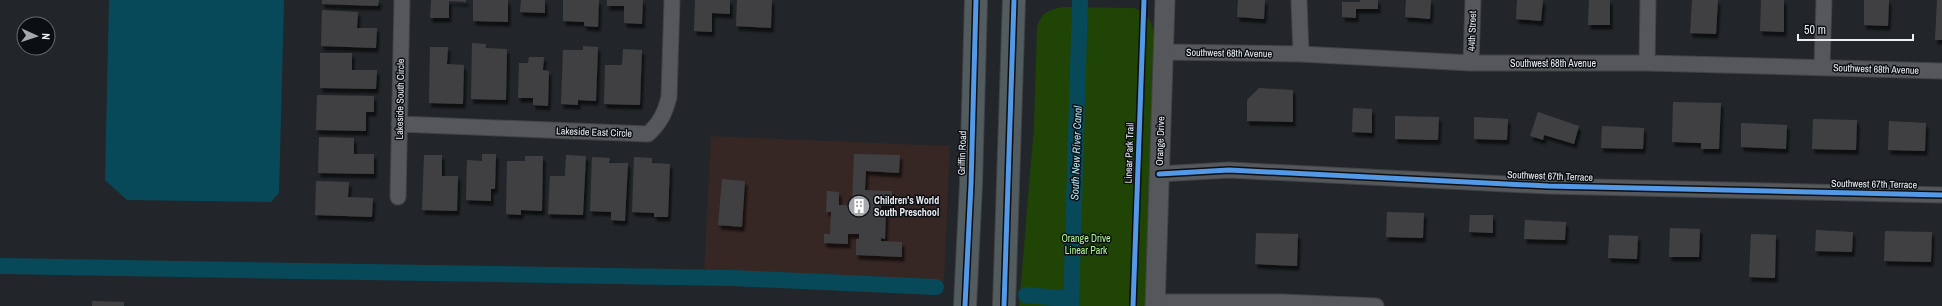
<svg xmlns="http://www.w3.org/2000/svg" width="1942" height="306" viewBox="0 0 1942 306" font-family="'Archivo Narrow',sans-serif">
  <style>
    .education { fill: #362624 }
    .green { fill: #1f4406 }
    .water { fill: #084959 }
    .lines { fill: none; stroke-linecap: round; stroke-linejoin: round }
    .canal { stroke: #084959; stroke-width: 16 }
    .building { fill: #414042; filter: url(#shadow) }
    .minor-casing { stroke: #414447; stroke-width: 17 }
    .tertiary-casing { stroke: #414447; stroke-width: 21 }
    .primary-casing { stroke: #414447; stroke-width: 24 }
    .minor { stroke: #55575a; stroke-width: 15 }
    .tertiary { stroke: #55575a; stroke-width: 19 }
    .primary { stroke: #525c5e; stroke-width: 22 }
    .cycleway-casing { stroke: #0b0e12; stroke-width: 8 }
    .cycleway { stroke: #5399e6; stroke-width: 5 }
    .labels { text-anchor: middle; dominant-baseline: central; stroke-width: 3; stroke-linejoin: round; paint-order: stroke }
    .street-label { font-size: 10px; fill: #ebf0f5; stroke: #0b0e12 }
    .poi-label { font-size: 10px; font-weight: bold; fill: #ebf0f5; stroke: #0b0e12; text-anchor: start }
    .park-label { font-size: 10px; fill: #b3f794; stroke: #0b0e12 }
    .water-label { font-size: 11px; font-style: italic; fill: #b4e8f9; stroke: #0b0e12 }
  </style>
  <defs>
    <filter id="shadow"><feDropShadow dx="2.5" dy="4.5" stdDeviation="1" flood-color="#0009"/></filter>
  </defs>
  <rect width="100%" height="100%" fill="#22262a"/>
  <!-- education -->
  <path class="education" d="M711,136L950,146L944,281L779,275L704,274Z"/>
  <!-- green -->
  <path class="green" d="M1063,7L1134,8C1156,17 1154,33 1154,53L1147,306H1019L1034,126L1037,27C1042,12 1048,10 1063,7Z"/>
  <!-- water -->
  <path class="water" d="M109,0H284L279,193L271,202L127,200L105,180Z"/>
  <g class="lines">
    <!-- canal -->
    <path class="canal" d="M0,266L732,278L936,287
      M1026,295L1071,299
      M1071,306L1080,0"/>
  </g>
  <!-- building -->
  <path class="building" d="M322,0H379L378,6L322,4Z
    M431,0H466V2L449,1V18H430Z
    M473,0H508V22L473,21Z
    M521,0H545V13L520,12Z
    M563,0H599L598,27L584,26V22L563,21Z
    M607,0H643L642,24L624,23V6H607Z
    M695,0H730V14L712,13V32L694,31Z
    M737,0H772L771,28L736,26Z
    M1238,0H1265L1264,19L1237,17Z
    M1360,0H1378V9H1356V18L1342,17V2H1360Z
    M1406,0H1431L1430,19L1405,17Z
    M1517,0H1543L1541,21L1516,19Z
    M1589,0H1610V25H1588Z
    M1692,0H1718L1716,34L1690,33Z
    M1761,0H1784V32L1760,31Z
    M1864,0H1889L1888,26L1864,25Z
    M1937,0H1942V40H1935Z
    M322,10L358,12L357,28H377L376,48L321,46Z
    M472,43L486,44V48L507,49L506,100L471,99Z
    M583,46L598,47L596,101L578,100V105L561,104L563,50H583Z
    M430,47H448L447,64L464,65L463,104L429,103Z
    M623,49L642,50L640,105L604,104L605,65H622Z
    M320,53H352V70H377L376,89L320,88Z
    M529,57H544L543,70L549,71L548,106L533,105V98H518L519,63H528Z
    M1259,88L1293,90V122L1247,121V100Z
    M317,95L374,96V112H366V131L316,130Z
    M1673,102L1721,103L1719,149H1701V143L1672,142Z
    M1353,108L1372,109V133L1352,132Z
    M1538,112L1579,126L1574,144L1544,135L1543,140L1530,136Z
    M1395,116L1439,117L1438,140L1395,139Z
    M1474,117L1508,119L1507,140L1474,139Z
    M1813,119L1857,120L1856,150L1812,149Z
    M1889,121L1926,123L1925,151L1888,150Z
    M1741,123L1787,125L1786,149L1741,147Z
    M1602,126L1644,128L1643,149L1601,148Z
    M319,137L354,138V154H374V174L318,173Z
    M482,154H496L495,189H491V201L466,200L467,160L482,161Z
    M854,154L900,155L899,173L866,171L865,190L892,191V206H881V211H886L885,239L881,238V241L902,242V257L856,255V239H859V234H848V244L824,243V234H830L831,212H826L827,191L839,192V205H852Z
    M424,155H442V176H458L457,211L422,210Z
    M566,155L586,156L583,215L548,214L550,176H565Z
    M525,156H543L542,211L521,210V215L506,214L507,161H525Z
    M592,157L610,158L609,163H628L625,221L611,220V212L590,211Z
    M634,157L652,158V163L670,164L668,217H654V213L632,212Z
    M722,179L745,181L742,227L718,225Z
    M316,181L349,182L348,197L373,198L372,217L315,215Z
    M1387,212L1424,213L1423,238L1386,237Z
    M1470,215H1493V233L1469,232Z
    M1525,220L1566,222L1565,240L1524,239Z
    M1670,228L1700,229L1699,257H1669Z
    M1816,230L1853,232L1852,252L1815,251Z
    M1885,231L1932,232L1931,262L1884,261Z
    M1256,233L1298,234L1297,266L1255,264Z
    M1751,234L1776,235L1775,278L1749,277Z
    M1609,235L1638,236L1637,259L1608,258Z
    M92,301L124,302V306H92Z"/>
  <g class="lines">
    <!-- minor casing -->
    <g class="minor-casing">
      <path id="minor" d="M1299,0L1301,54
        M1163,52L1301,54L1471,63H1647L1942,71
        M1471,63L1473,0
        M1647,63L1648,0
        M1822,67L1824,0
        M399,124L648,134C660,123 665,113 669,97L672,0
        M1159,174L1229,170L1548,186L1942,195
        M398,197L402,0
        M1155,302H1282L1376,306"/>
    </g>
    <!-- tertiary casing -->
    <g class="tertiary-casing">
      <path id="tertiary" d="M1155,306L1165,0"/>
    </g>
    <!-- primary casing -->
    <g class="primary-casing">
      <path id="primary" d="M965,306L971,184L976,0
        M1004,306L1014,0"/>
    </g>
    <!-- minor -->
    <use href="#minor" class="minor"/>
    <!-- tertiary -->
    <use href="#tertiary" class="tertiary"/>
    <!-- primary -->
    <use href="#primary" class="primary"/>
    <!-- cycleway casing -->
    <g class="cycleway-casing">
      <path id="cycleway" d="M1159,174L1229,170L1548,186L1942,195
        M965,306L971,184L976,0
        M1004,306L1014,0
        M1133,306L1144,0"/>
    </g>
    <!-- cycleway -->
    <use href="#cycleway" class="cycleway"/>
  </g>
  <!-- icons -->
  <defs>
    <g id="building-disc" transform="scale(1.15)"><circle r="9.5" fill="#a5a9ae" stroke="#0b0e12"/><path d="M-4-6H4V6H1V3H-1V6H-4ZM-2.5-4.3h1.7v1.8h-1.7ZM.8-4.3h1.7v1.8H.8ZM-2.5-1h1.7V.8h-1.7ZM.8-1h1.7V.8H.8Z" fill="#fff"/></g>
  </defs>
  <g fill-rule="evenodd">
    <use href="#building-disc" x="859" y="206"/>
  </g>
  <g class="labels">
    <!-- street labels -->
    <g class="street-label">
      <text transform="translate(1472 31) rotate(-88)">44th Street</text>
      <text transform="translate(1229 53) rotate(1)">Southwest 68th Avenue</text>
      <text x="1553" y="63">Southwest 68th Avenue</text>
      <text transform="translate(1876 69) rotate(2)">Southwest 68th Avenue</text>
      <text transform="translate(400 99) rotate(-89)">Lakeside South Circle</text>
      <text transform="translate(594 132) rotate(2)">Lakeside East Circle</text>
      <text transform="translate(1160 141) rotate(-88)">Orange Drive</text>
      <text transform="translate(962 153) rotate(-88)">Griffin Road</text>
      <text transform="translate(1129 153) rotate(-88)">Linear Park Trail</text>
      <text transform="translate(1550 176) rotate(2)">Southwest 67th Terrace</text>
      <text transform="translate(1874 184) rotate(1)">Southwest 67th Terrace</text>
    </g>
    <!-- poi labels -->
    <g class="poi-label">
      <text x="874" y="200">Children's World<tspan x="874" dy="12">South Preschool</tspan></text>
    </g>
    <!-- park labels -->
    <g class="park-label">
      <text x="1086" y="238">Orange Drive<tspan x="1086" dy="12">Linear Park</tspan></text>
    </g>
    <!-- water labels -->
    <g class="water-label">
      <text transform="translate(1076 153) rotate(-88)">South New River Canal</text>
    </g>
  </g>
  <!-- north arrow -->
  <g transform="translate(36 36) rotate(93)"><circle r="19" fill="#0b0e12" stroke="#65686d"/>
  <path d="M0-3L7 15L0 10L-7 15Z" fill="#a5a9ae"/>
  <text y="-6" font-size="11" font-weight="bold" text-anchor="middle" fill="#ebf0f5">N</text>
  </g>
  <!-- scale -->
  <path d="M1798 34v6h115v-6" fill="none" stroke="#ebf0f5" stroke-width="2"/>
  <text x="1804" y="34" font-size="12" fill="#ebf0f5" stroke="#0b0e12" stroke-width="3" paint-order="stroke">50 m</text>
</svg>
